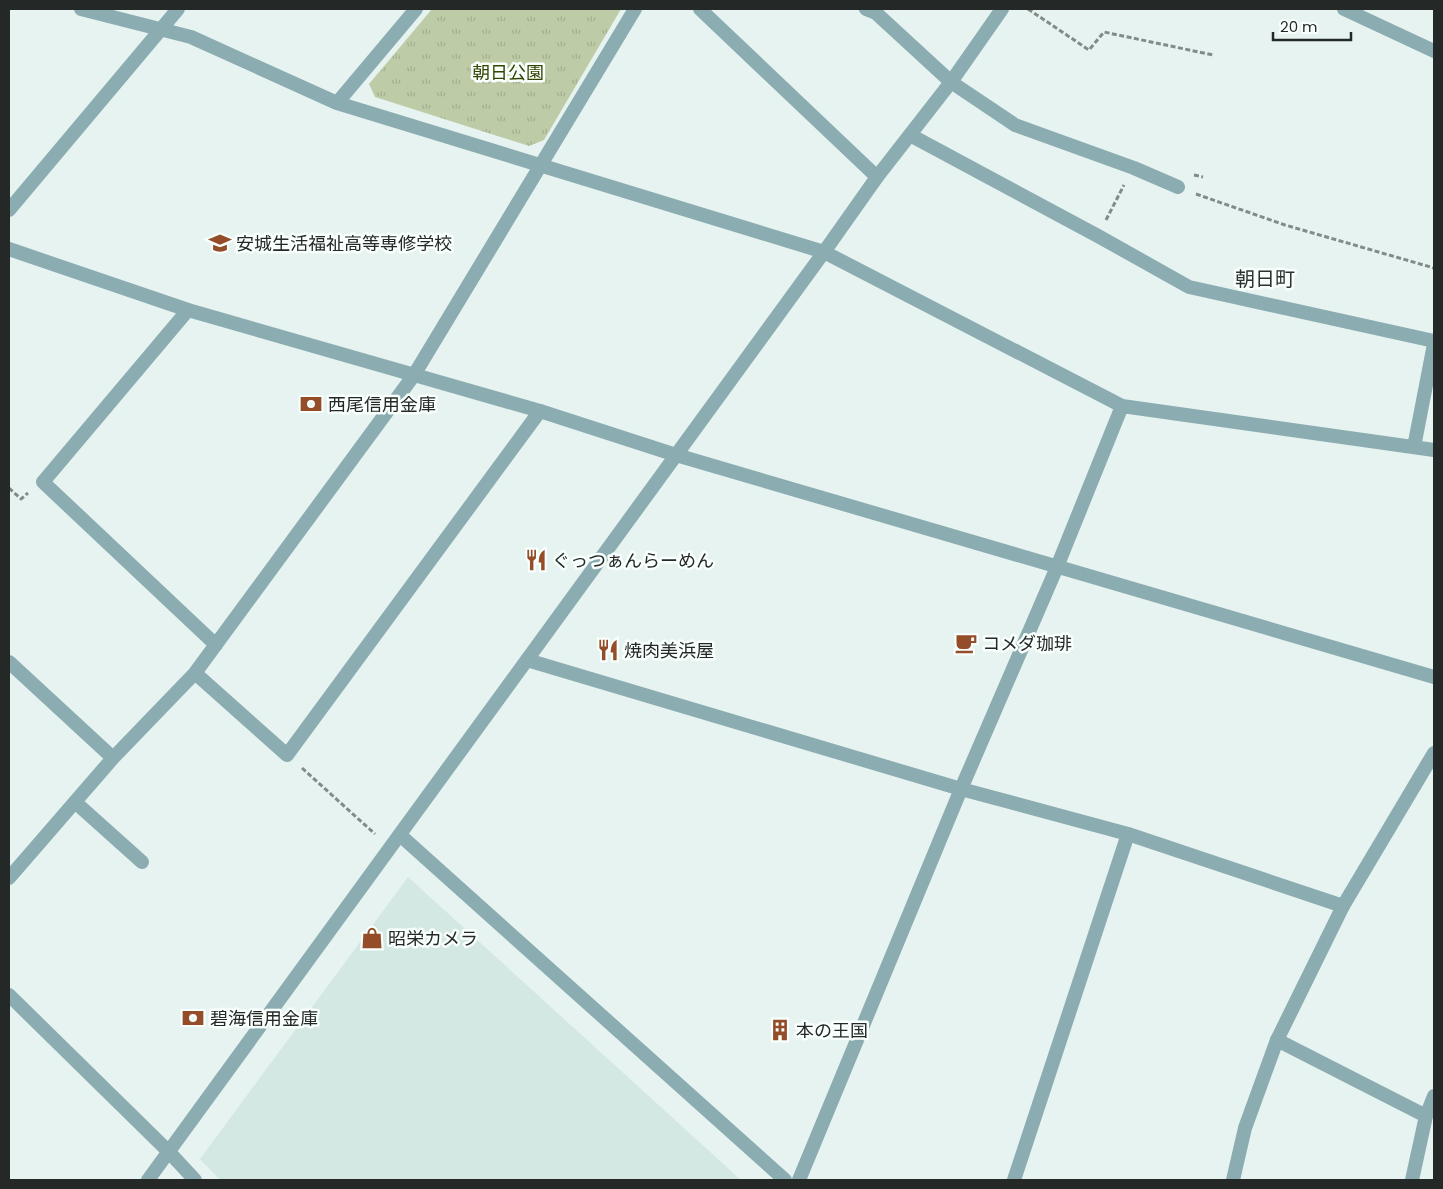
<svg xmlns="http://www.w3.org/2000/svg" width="1443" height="1189" viewBox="0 0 1443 1189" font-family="Poppins,'Noto Sans JP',sans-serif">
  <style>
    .built { fill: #d4e8e3 }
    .grass { fill: url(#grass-tufts) }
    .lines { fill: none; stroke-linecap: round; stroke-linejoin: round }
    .path { stroke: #838b89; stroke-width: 3; stroke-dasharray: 5 2.5; stroke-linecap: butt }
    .minor { stroke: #8badb1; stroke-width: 14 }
    .tertiary { stroke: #8badb1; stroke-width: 14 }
    .labels { text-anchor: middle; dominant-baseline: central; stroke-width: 5; stroke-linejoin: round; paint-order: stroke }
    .park-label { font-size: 18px; fill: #324501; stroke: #f8fffd }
    .poi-label { font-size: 18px; fill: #242827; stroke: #f8fffd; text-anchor: start }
    .quarter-label { font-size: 20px; fill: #2b3331; stroke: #f8fffd }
  </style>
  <defs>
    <pattern id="grass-tufts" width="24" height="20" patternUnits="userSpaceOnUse" patternTransform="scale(1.25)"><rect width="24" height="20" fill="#bdcca7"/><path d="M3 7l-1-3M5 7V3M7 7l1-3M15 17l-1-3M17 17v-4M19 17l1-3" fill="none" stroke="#a2af90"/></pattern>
  </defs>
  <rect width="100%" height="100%" fill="#e7f3f0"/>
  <!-- built -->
  <path class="built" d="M408,877L741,1180H220L200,1159Z"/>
  <!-- grass -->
  <path class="grass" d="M432,9H621L544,140L529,146L375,97L369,84Z"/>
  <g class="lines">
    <!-- path -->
    <path class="path" d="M1028,9L1089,50L1104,32L1213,55
      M1194,175L1203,177
      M1196,194L1285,225L1434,268
      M1106,220L1124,185
      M9,488L21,499L28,493
      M302,768L375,834"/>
    <!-- minor -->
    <path class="minor" d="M81,9L191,37L337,103L824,252L1122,406L1434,450
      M700,9L877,177
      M866,9L876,13L951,82L1015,125L1134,168L1178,187
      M1344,9L1434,51
      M337,103L416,9
      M910,135L1098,236L1189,287L1434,341
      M9,210L178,9
      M188,310L43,482L216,645
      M1414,447L1434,344
      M527,660L961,789L1128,834L1343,906
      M9,662L113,758
      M195,673L287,755L540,411
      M75,802L142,862
      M400,835L785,1180
      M9,878L113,758L195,673L414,375L635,9
      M1277,1040L1426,1116
      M169,1152L195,1180
      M799,1180L961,789L1057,567L1122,406
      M1014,1180L1128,834
      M1412,1180L1426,1116L1434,1096"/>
    <!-- tertiary -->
    <path class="tertiary" d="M9,249L188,310L540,411L676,455L1434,677
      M9,995L169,1152
      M148,1180L824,252L877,177L951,82L1002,9
      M1233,1180L1245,1128L1277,1040L1343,906L1434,753"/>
  </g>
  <!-- icons -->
  <defs>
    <g id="school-bare" transform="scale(1.725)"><path d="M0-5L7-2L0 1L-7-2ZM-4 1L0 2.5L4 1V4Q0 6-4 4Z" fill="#944d28" stroke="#f8fffd" stroke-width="2.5" paint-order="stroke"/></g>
    <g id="bank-bare" transform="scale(1.725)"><path d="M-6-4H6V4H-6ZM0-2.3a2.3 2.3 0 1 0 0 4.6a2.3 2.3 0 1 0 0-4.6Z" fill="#944d28" stroke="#f8fffd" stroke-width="2.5" paint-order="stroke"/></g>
    <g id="restaurant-bare" transform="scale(1.725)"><path d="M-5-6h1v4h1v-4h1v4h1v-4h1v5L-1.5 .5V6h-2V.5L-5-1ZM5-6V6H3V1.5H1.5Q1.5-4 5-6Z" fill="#944d28" stroke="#f8fffd" stroke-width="2.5" paint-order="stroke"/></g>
    <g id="cafe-bare" transform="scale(1.725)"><path d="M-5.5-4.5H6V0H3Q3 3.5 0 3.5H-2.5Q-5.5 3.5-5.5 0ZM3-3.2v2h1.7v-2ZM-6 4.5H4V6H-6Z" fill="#944d28" stroke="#f8fffd" stroke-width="2.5" paint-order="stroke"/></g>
    <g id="shop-bare" transform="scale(1.725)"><path d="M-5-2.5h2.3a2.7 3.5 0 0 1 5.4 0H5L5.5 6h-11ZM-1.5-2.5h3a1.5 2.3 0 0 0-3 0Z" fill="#944d28" stroke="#f8fffd" stroke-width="2.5" paint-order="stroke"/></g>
    <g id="building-bare" transform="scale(1.725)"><path d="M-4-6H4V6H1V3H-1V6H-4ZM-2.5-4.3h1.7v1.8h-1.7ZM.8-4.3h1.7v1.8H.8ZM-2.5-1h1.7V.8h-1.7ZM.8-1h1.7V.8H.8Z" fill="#944d28" stroke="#f8fffd" stroke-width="2.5" paint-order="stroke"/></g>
  </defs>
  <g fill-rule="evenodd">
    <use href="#school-bare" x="220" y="243"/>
    <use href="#bank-bare" x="311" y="404"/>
    <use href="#restaurant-bare" x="536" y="560"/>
    <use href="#cafe-bare" x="966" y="643"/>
    <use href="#restaurant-bare" x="608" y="650"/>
    <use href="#shop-bare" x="372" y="938"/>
    <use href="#bank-bare" x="193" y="1018"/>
    <use href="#building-bare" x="780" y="1030"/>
  </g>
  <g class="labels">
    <!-- park labels -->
    <g class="park-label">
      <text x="508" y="72">朝日公園</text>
    </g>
    <!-- poi labels -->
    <g class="poi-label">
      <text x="236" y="243">安城生活福祉高等専修学校</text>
      <text x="328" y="404">西尾信用金庫</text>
      <text x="552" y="560">ぐっつぁんらーめん</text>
      <text x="982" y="643">コメダ珈琲</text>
      <text x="624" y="650">焼肉美浜屋</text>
      <text x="388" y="938">昭栄カメラ</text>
      <text x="210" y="1018">碧海信用金庫</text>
      <text x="796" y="1030">本の王国</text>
    </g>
    <!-- quarter labels -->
    <g class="quarter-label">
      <text x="1265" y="279">朝日町</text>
    </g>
  </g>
  <!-- border -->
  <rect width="1443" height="1189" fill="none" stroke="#242827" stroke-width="20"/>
  <!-- scale -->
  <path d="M1273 32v8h78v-8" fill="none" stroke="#242827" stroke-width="2.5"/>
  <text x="1280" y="32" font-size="15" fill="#242827" stroke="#f8fffd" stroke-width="4" paint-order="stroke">20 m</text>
</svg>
